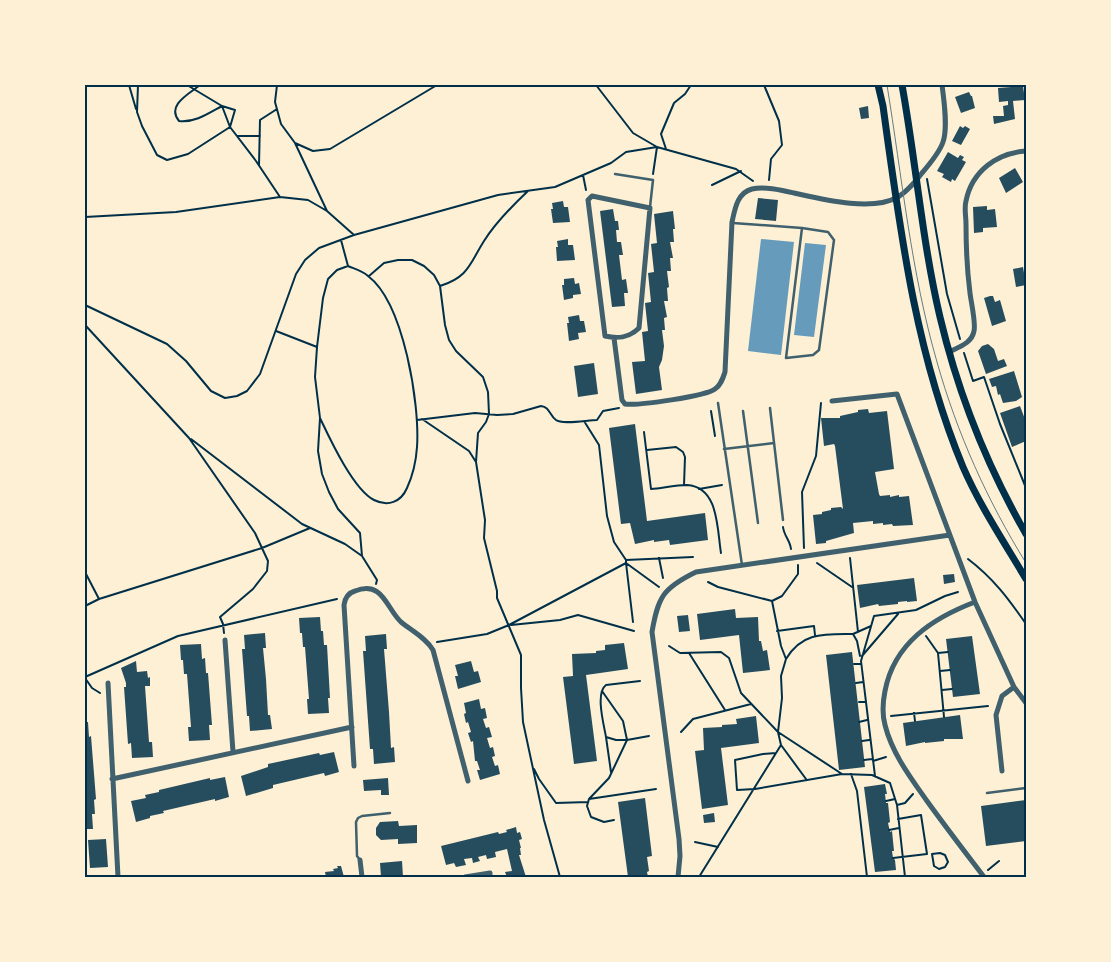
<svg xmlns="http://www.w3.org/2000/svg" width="1111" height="962" viewBox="0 0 1111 962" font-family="'Playfair Display',serif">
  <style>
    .water { fill: #669bbc }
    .building { fill: #264d5e }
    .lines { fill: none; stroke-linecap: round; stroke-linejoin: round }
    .path { stroke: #003049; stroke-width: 2 }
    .service { stroke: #3f606c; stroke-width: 2.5 }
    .minor { stroke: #3f606c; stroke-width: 5 }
    .secondary { stroke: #003049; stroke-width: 7 }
    .tram { stroke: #657d81; stroke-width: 1 }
    .neatline { fill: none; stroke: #003049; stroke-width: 2 }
  </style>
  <rect width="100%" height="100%" fill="#fdf0d5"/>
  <!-- water -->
  <path class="water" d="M761,239L794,242L781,355L748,351Z
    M805,243L826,245L814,337L794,335Z"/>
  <!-- building -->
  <path class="building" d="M1023,86L1025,100L1013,101L1015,119L994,124L993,116H1004L1003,106L1008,105V101L999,102L998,88Z
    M969,92L971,96H972L975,108L961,113L955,97Z
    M868,106L869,118L861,119L859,108Z
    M960,126L963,128L965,126L970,129L961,145L952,141Z
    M948,152L958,158L960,155L964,157L962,160L966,162L955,181L952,179L951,182L942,177L944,174L937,171Z
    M1015,168L1023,182L1006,193L999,178Z
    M758,198L778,200L776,221L755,219Z
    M563,201L564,207H568L570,222L553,223L551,209H553L552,203Z
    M987,206V210L995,209L997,227L983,228V232L974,233L973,207Z
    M613,209L615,221H618L619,230H616L617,242H621L623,255H619L622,280L626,279L628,293H624L625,306L612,307L600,211Z
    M673,211L675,229H673L674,242H670L673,258H670L671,271H667L669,287L667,288L668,301H664L667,317L664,318L665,330H662L664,346L662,360L659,367L662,390L636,394L632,362L645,361L642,332L648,331L645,303L651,302L648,273L654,272L651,244L657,243L654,214Z
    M568,239V245H573L575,260L557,261L556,247H558L557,241Z
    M1023,267L1026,285L1016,287L1013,269Z
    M574,278L575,284L579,283L581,294L573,295V298L564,300L562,285H564V279Z
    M990,296H993L995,302L1000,300L1006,321L992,326L984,298Z
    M579,315L580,321H584L586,332L578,333L579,339L569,341L567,323H569L568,317Z
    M988,344L994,349L998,361L1004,359L1007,366L986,374L978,351L982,346Z
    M594,363L598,394L578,397L574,366Z
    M1014,371L1022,397L1016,401L1003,403L1000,394L998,395L996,386L992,387L989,379Z
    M1020,406L1026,422V441L1012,447L1000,413Z
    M868,409L869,413L887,411L894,469L875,472L879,494L880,496L890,495V497L899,495V497L909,496L913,525L893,526L892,524L883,525V523L873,524V521L853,523L854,533L826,541V543L816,544L813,515L822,514V512L831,510V508L841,507L843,509L835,446L834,444L824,446L821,418H840V416L858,412V410Z
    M635,424L647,521L705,513L708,540L670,545L669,540L654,542V540L635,544L630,523L621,524L609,428Z
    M954,574L955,582L944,584L943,575Z
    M914,578L917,601L907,602V601L898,602V604L879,606L878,604L860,608L857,585Z
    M735,609L736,618L758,617L759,641H761L763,651L767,650L770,670L743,673L739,635L700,640L697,614Z
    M688,615L690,631L679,632L677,616Z
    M320,617L321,631H323L324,645H327L330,698H328L329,713L308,714L307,699H309L305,647H303L302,633H300L299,618Z
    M265,633L266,648H263L266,679L268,715H270L272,729L250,731L249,716H247L242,649H245L244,635Z
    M386,634L387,649H384L389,712L391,748L394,747L395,762L374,764L373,749H370L363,651H366L365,636Z
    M972,636L980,694L953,697L946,639Z
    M624,643L628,669L586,675L597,761L574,764L563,677L573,676L572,654L596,653V651L605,650V645Z
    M201,644L202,659L205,658L206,673H208L212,725H209L210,740L189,741L188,727H191L187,674H184L183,660H181L180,645Z
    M852,652L865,767L839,770L826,655Z
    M136,661L137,672L147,671L148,678L150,677V686H145L149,742H152L153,757L132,758L131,743L128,744L124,687H126V683L121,668Z
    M471,661L474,672L478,671L481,682L458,689L455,676H458L455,665Z
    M479,699L481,709L485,708L487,718L483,719L486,728L489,727L492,737L487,738L490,748L493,747L495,756L492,757L495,766L498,765L500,774L480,780L477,770H480L477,761H475L473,741L471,742L468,733L471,732L468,722L466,723L464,714L466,713L464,703Z
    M960,715L963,739H944V741L925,743V742L906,746L903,723Z
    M756,716L759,743L721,748L728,805L702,809L695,751L704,750L703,728L722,727V725L737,724L736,719Z
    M85,722H88L89,737L91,736L96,799L94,800L95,814H92L93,829H85Z
    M334,752L339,772L325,776L324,773L273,785V788L246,796L241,776L268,767V764L319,753L320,755Z
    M225,777L229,797L215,801V799L163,811L164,813L150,816V818L136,822L131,801L146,798L145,795L159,792V790L210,778V780Z
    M388,778L389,795H381V790L364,791L363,780Z
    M885,784L887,794H885L886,803H888L890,822L888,823L890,832L892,831L894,851H892L893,858L895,860L896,870L875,872L864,787Z
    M645,798L652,856L647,857L649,871L647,872L648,877H628L618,802Z
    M1026,800V841L986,846L981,806Z
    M714,813L715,822L704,823L703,815Z
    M398,821L399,826L417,825V843L398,844V839L381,840L376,835V828L380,822Z
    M516,827L517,833L520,832L522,839L519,840L521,848H520L521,855H519L526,877H507L505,872L512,871L507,849L495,852L496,857L487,859L486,855L478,857L480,861L473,863L472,858L464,859L466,865L456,867L454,863L446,865L441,846L498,832L499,834L507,832L506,830Z
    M106,839L108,867L90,868L88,840Z
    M402,861L403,877H381L380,863Z
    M337,866H341L344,877H326L325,872L334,871L333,869L338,868Z"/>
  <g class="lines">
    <!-- path -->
    <path class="path" d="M129,85L136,109
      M138,85L137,112L142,126L157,155L167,160L188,154L230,127L235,110L222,106C209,113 195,123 179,121C166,105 189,94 200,85
      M187,85L222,106L230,127L256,161L280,197
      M277,85L275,102L281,124L295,143L313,151L330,149L437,85
      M596,85L633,133L657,147L653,174
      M764,85L779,121L782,145L771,159L769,180
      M237,136H260
      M295,143L327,211
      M666,149L661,134L674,103L685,94L691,85
      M259,165L260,120L277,109
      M583,175L586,190
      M927,179L947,294L960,339
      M712,185L741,171
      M85,217L176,212L280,197L308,200L327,211L354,235
      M341,240L348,266
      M369,276L384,263L398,260H412L424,266L434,275L440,286L445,325L449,340L456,351L483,377L488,392L489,414L486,422L478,433L476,462L485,520L484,538L497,591V598L521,655V688L523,722L544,820L560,877
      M440,286C469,277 470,263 484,241C496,222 512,206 528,191
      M85,305L167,344L186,361L211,391L225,398L237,396L247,391L260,374L296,274L305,260L319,248L354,235L498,195L555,187L611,163L626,152L657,147L736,169L753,181
      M85,323L86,326L189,438L255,533L268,561L267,571L253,589L220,617L223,624L224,633
      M276,331L317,347
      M964,353L973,381L984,377L1000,424L1026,488
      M711,411L715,436
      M320,418C330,439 353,489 374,500C388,507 401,502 407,488C413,475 416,462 417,447C420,405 404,303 368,276C363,271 355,269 348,266L337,270L328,279L323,298L317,347L315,377L320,418L318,451L322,474L329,492L338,509L360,533L362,556
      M422,419L469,451L476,462
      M417,420L475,413L497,415L513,414L541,406C550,407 549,415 556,420C562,425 588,420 597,420L603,411L619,408
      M584,421L599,445L607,516L614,542L626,560V563L659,587
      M644,432L651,489C663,488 675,485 687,485C719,487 717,529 721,553
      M191,439L302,524L345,544L362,556L377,580L376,584
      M647,450L676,447L683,452L685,457L684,485
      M699,489L722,485
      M783,527C784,536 790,540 791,549
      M804,548L802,492L816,456L821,403
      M659,558L663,578
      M850,558L858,632
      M968,559C993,578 1008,598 1026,624
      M626,560L693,557
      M817,563L852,587
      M85,572L99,599L85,606
      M708,582L718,587L772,601L781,646L786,659L781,676L782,698L778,732L842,774
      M99,599L262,548L310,528
      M772,601L782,596L798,574V565
      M511,625L560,620L578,615L634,631
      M777,631L814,626L815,635
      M853,634L871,626
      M926,636L938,653L944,717
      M437,642L487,634L509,625L626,563L633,622
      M669,646L680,653L721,652L729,658L741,693L778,732L781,745L806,779
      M689,653L725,710
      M938,653L948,652
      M862,656L898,614
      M786,659C802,632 824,634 853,634L857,641L860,656
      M854,664H861
      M940,671L950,670
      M85,677L178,636L337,599
      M85,678L92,688L100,693
      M856,683L863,682
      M942,690L952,689
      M602,691L623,721L627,740H616L606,737C604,725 595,693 606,685L640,681
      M859,702H865
      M914,713L915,721
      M891,716L988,706
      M859,722L867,720
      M681,732L693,719L751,704
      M606,737L611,772
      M862,741L869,740
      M776,753L763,754L735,760L737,790L755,789L842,774L872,775L890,783L897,805L905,877
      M864,760L872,759
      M873,761L886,757
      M534,769L539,779L556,803L588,802
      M851,774L857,791L867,877
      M875,776L861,661L874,616L916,610L945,596L958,592
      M589,799L656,789
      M886,801L895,799
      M897,805L905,803L913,794
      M614,820L604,822L591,817L587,806L589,799L609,778L627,740L649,736
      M889,830L899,828
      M695,842L718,847
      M932,854L940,853L945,855L948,862L945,867L939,869L934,866Z
      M893,858L927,854L921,815L898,819
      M988,870L999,861
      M699,877L781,745"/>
    <!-- service -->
    <path class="service" d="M615,174L653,180L650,207
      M733,223L802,228L828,232L834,240L819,350L813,355L786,358L802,228
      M718,403L742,565
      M770,408L783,520
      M743,411L758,523
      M724,449L774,443
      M987,793L1026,788
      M360,860L357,856L356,822L358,818L362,816L390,813"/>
    <!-- minor -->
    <path class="minor" d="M592,196L650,208L639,328C629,338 618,339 605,336L588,200Z
      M614,338L622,400L625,404C638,406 706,396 715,389C721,385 723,378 725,372L732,222C735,209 737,193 752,189C764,186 781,190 794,193C821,199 872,212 898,197C908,191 915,182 922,173C928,166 940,151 943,142C948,128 944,100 942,85
      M949,352C959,347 972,343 974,331C976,323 971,302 970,293C967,270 966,247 966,224C966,216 964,208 966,201C972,171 997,153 1026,151
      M832,401L897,394L975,602L1014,687L1026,703
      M975,602C933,618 894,643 885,691C883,701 882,714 885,725C892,753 910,777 927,801C945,826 965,852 984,877
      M225,640L233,752
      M108,683L118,877
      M354,766L344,605C345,598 348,593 355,591C383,580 386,608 401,622C412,631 426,638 433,650L468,781
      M1002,771L996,715L1002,696L1014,687
      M112,779L352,727
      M360,860L362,877
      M465,877L490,873V877
      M678,877L680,856L679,839L652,632C658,597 663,588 696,572L950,535"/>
    <!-- secondary -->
    <path class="secondary" d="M878,85L883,106C900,229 915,352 963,467C980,506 1004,542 1026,579
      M902,85C916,162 922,241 940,317C958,393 987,466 1026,534"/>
    <!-- tram -->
    <path class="tram" d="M887,85C902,177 911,272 937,362C957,433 987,500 1026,563"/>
  </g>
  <!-- border -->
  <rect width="1111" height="962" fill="none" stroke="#fdf0d5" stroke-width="172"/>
  <rect x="86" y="86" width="939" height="790" class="neatline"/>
</svg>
